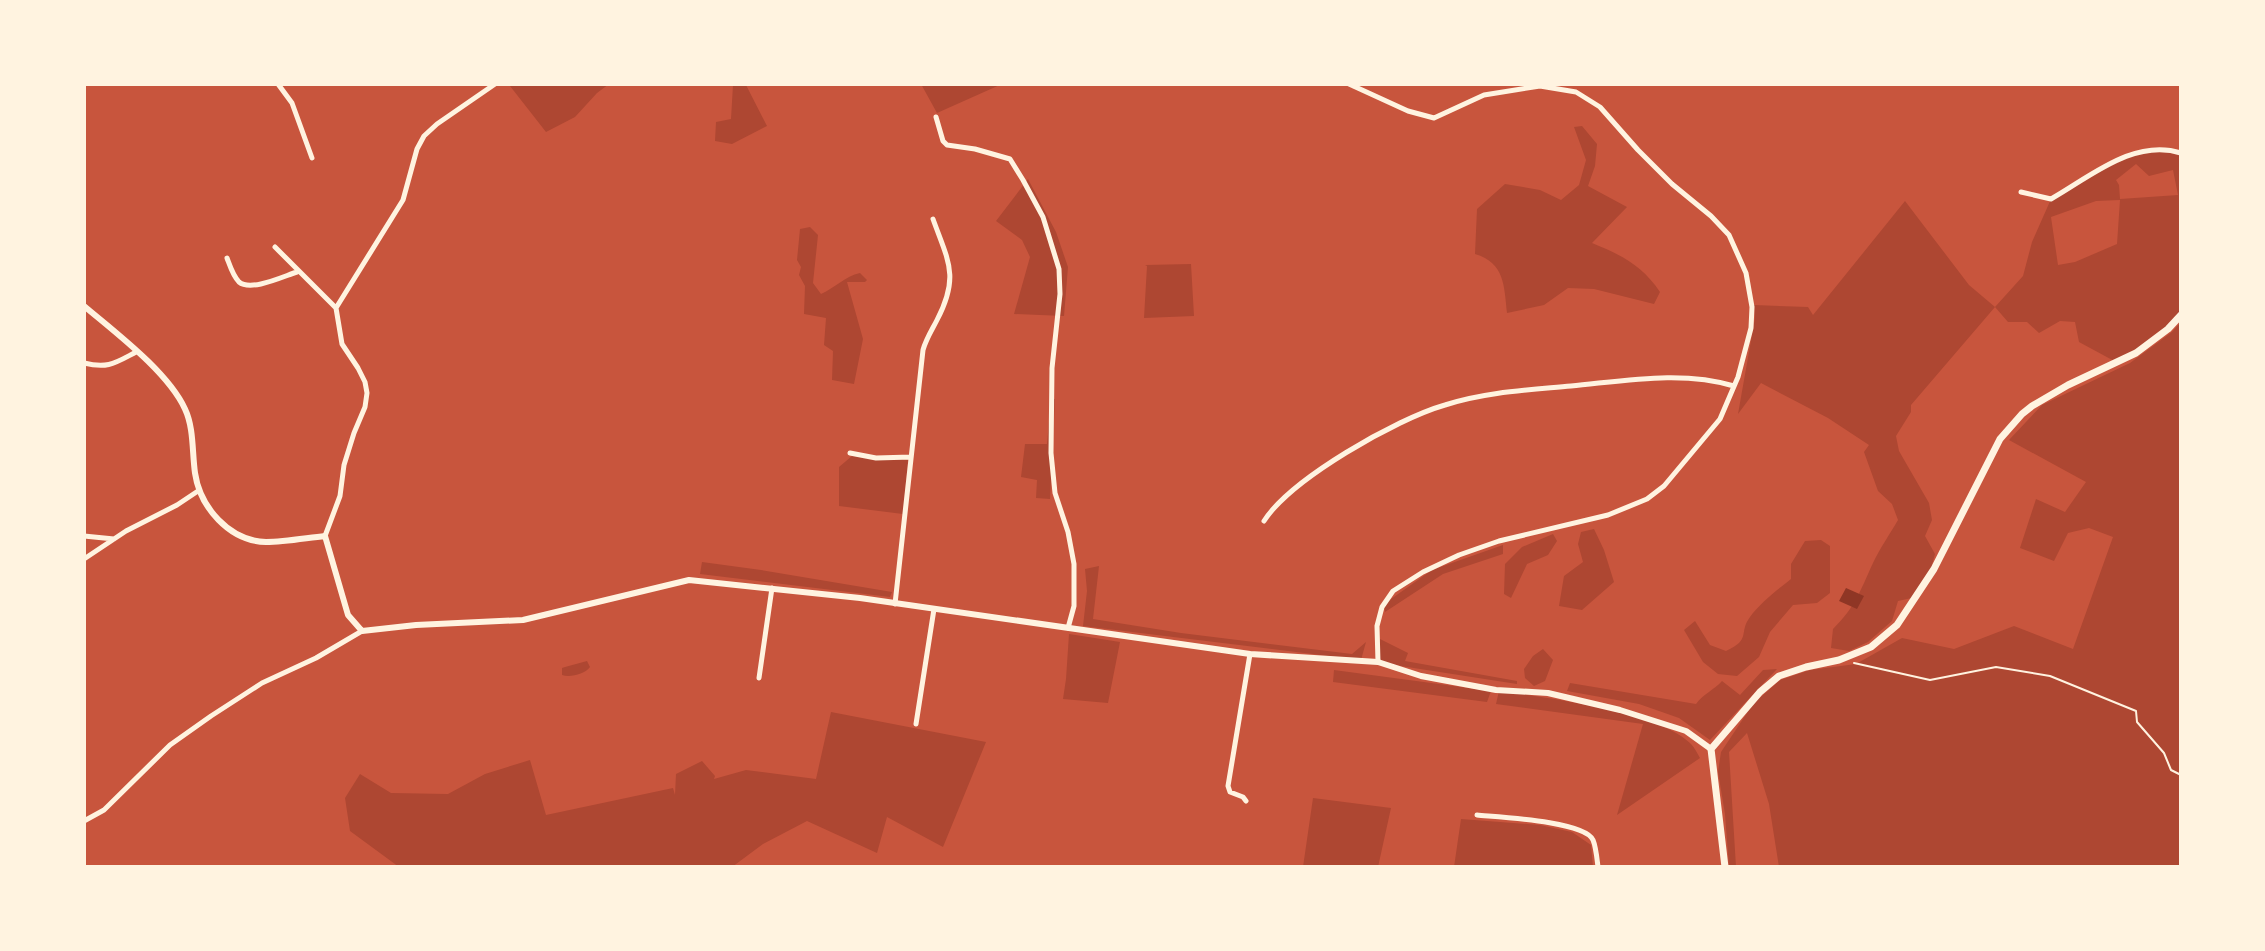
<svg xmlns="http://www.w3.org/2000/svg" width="2265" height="951" viewBox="0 0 2265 951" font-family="'Roboto Serif',serif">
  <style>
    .green { fill: #ae4732; fill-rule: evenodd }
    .water { fill: #8f3625 }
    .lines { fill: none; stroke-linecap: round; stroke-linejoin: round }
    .path { stroke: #fff3e0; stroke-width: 2 }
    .minor { stroke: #fff3e0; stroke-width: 5 }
    .tertiary { stroke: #fff3e0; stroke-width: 6 }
    .secondary { stroke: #fff3e0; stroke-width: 7 }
  </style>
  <rect width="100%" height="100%" fill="#c8553d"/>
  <!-- green -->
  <path class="green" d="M514,84H609L597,93L575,117L546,132L510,86Z
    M921,84H1002L937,113Z
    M733,85H746L767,126L732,144L715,141L716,122L731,119Z
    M1582,126L1597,144L1595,166L1588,186L1627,207L1592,243C1621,255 1642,265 1660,292L1654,304L1594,289L1568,288L1544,305L1507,313C1504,286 1505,263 1475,254L1477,209L1505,184L1540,190L1561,200L1579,185L1586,160L1574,127Z
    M2141,151L2181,153V315L2168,329L2116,362L2079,342L2075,322L2060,321L2039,333L2027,322H2008L1995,307L1911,405V412L1896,436L1899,451L1929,503L1932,520L1925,536L1935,554L1929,576L1916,597L1898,601L1892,621L1868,642L1849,651L1831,648L1833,629C1856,606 1860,591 1873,563C1880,548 1890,534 1898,520L1892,504L1878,491L1864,452L1869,445L1828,418L1761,383L1738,414L1755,318L1754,305L1808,307L1813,315L1905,201L1969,285L1995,307L2023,276L2032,242L2051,199L2102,168ZM2136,164L2149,176L2173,170L2178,195L2120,199L2119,185L2116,180ZM2120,200L2117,244L2075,262L2058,265L2051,217L2096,201Z
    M1028,179L1056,232L1068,267L1064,316L1014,314L1030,257L1022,240L996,221Z
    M810,227L818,235L813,283L821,294C835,288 845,276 860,273L867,280L865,282H847L863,339L854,384L832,380L833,351L824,345L826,318L804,314L805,286L799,275L801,267L797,260L800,229Z
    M1191,264L1194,316L1144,318L1147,266L1145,265Z
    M2181,322V867H1779L1769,804L1747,733L1729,752L1736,867H1729L1725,814L1718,772L1721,752L1753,704L1780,680L1810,670L1856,664L1902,638L1954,649L2014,626L2073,649L2113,537L2089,528L2068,533L2054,561L2020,548L2036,499L2065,512L2086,482L2009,440L2042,405L2130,363L2172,332Z
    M1051,399H1055L1050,499L1036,498L1037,480L1021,477L1025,444H1047Z
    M852,456L908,460L903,514L839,506V467Z
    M1594,529L1604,550L1614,582L1582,610L1559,606L1564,576L1583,562L1578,544L1581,532Z
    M1553,534L1557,541L1548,555L1527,564L1511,598L1504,594L1505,564L1522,547Z
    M1821,540L1830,546V593L1817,603L1793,605L1770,632L1759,657L1737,676L1718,674L1703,662L1684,630L1695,621L1710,645L1726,651C1752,639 1738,633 1750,617C1761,602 1776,591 1791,579V564L1805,541Z
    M1503,545V554L1443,574L1385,612L1384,604L1432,570Z
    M702,562L761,570L892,592L890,597L700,574Z
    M1099,566L1093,619L1181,633L1352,654L1366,642L1361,660L1083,626L1087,591L1085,569Z
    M1069,634L1120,642L1108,703L1063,699L1066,679Z
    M1380,639L1408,653L1405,661L1517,681V684L1375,662Z
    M1543,649L1553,660L1545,681L1534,686L1525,678L1524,669L1533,656Z
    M587,661L590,667C585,674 570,678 562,675V668L565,667Z
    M1777,669L1710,740L1679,718L1639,704L1567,691L1570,683L1696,704C1703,694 1714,690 1722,681L1740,695L1763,670Z
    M1334,670L1491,691L1487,702L1333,682Z
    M1499,691C1544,697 1661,712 1691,744C1695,748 1697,753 1700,758L1617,815L1643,724L1496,704Z
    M831,712L986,742L943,847L887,817L877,853L807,821L763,844L732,867L715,865L713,867H399L350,831L345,798L360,774L391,793L448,794L485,774L530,760L546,815L673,788L675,795L676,774L702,761L715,776L714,779L746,770L816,779Z
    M1313,798L1391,808L1378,867H1303Z
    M1461,819L1540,825L1572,832L1591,845L1593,867H1454Z"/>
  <!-- water -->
  <path class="water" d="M1846,588L1864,596L1857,609L1839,601Z"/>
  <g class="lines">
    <!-- path -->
    <path class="path" d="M1854,663L1930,680L1996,667L2050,676L2136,711L2137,722L2164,753L2171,770L2181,775"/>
    <!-- minor -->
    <path class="minor" d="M278,84L292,103L312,158
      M1349,84L1408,111L1434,118L1484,95L1540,86L1576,92L1600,107L1638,150L1672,184L1711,216L1729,235L1746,273L1752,307L1751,328L1738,377L1720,419L1664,486L1647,499L1608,515L1499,541L1459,555L1423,572L1393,591L1382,607L1377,626L1378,662
      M936,117L943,141L947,145L975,149L1010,159L1023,180L1043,217L1059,269L1060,294L1052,368L1051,453L1055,493L1068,532L1074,564V606L1068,628
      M2021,192L2051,199C2090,177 2134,138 2181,153
      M275,247L336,308
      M227,258C230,266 233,276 239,282C251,292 284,276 297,272
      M84,363C108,369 115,363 136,352
      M850,453L876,458L911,457
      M1264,521C1291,479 1396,419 1445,405C1485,392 1529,390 1571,386C1624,381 1682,370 1734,386
      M84,536L114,539
      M325,536L340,496L344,465L354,433L365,407L367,393L365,382L358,368L342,344L336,308L403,200L417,149L424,136L437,124L495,84
      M84,559L126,531L177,505L198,491
      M895,604L923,350C926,339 932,330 937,320C960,276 948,261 933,219
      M759,678L772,588
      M916,724L934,609
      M1246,801L1243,797L1230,792L1228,786L1250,654
      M1477,815C1497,817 1585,821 1593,840C1596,847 1597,859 1598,867
      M84,821L104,810L170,745L211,716L262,683L316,658L362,631"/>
    <!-- tertiary -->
    <path class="tertiary" d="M84,306C116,333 168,372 185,409C194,428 192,452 195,473C200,507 229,541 266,542C285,542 306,538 325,536L348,615L362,631L416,625L523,620L689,580L860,598L1250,654L1378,662L1421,676L1496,690L1548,693L1620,710L1686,731L1711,749"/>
    <!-- secondary -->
    <path class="secondary" d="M1725,867L1711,749L1760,692L1779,676L1806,667L1839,660L1871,647L1897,625L1934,569L2000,439L2022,414L2032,406L2068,385L2136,353L2168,329L2181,315"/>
  </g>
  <!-- border -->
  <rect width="2265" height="951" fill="none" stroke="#fff3e0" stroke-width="172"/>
</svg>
